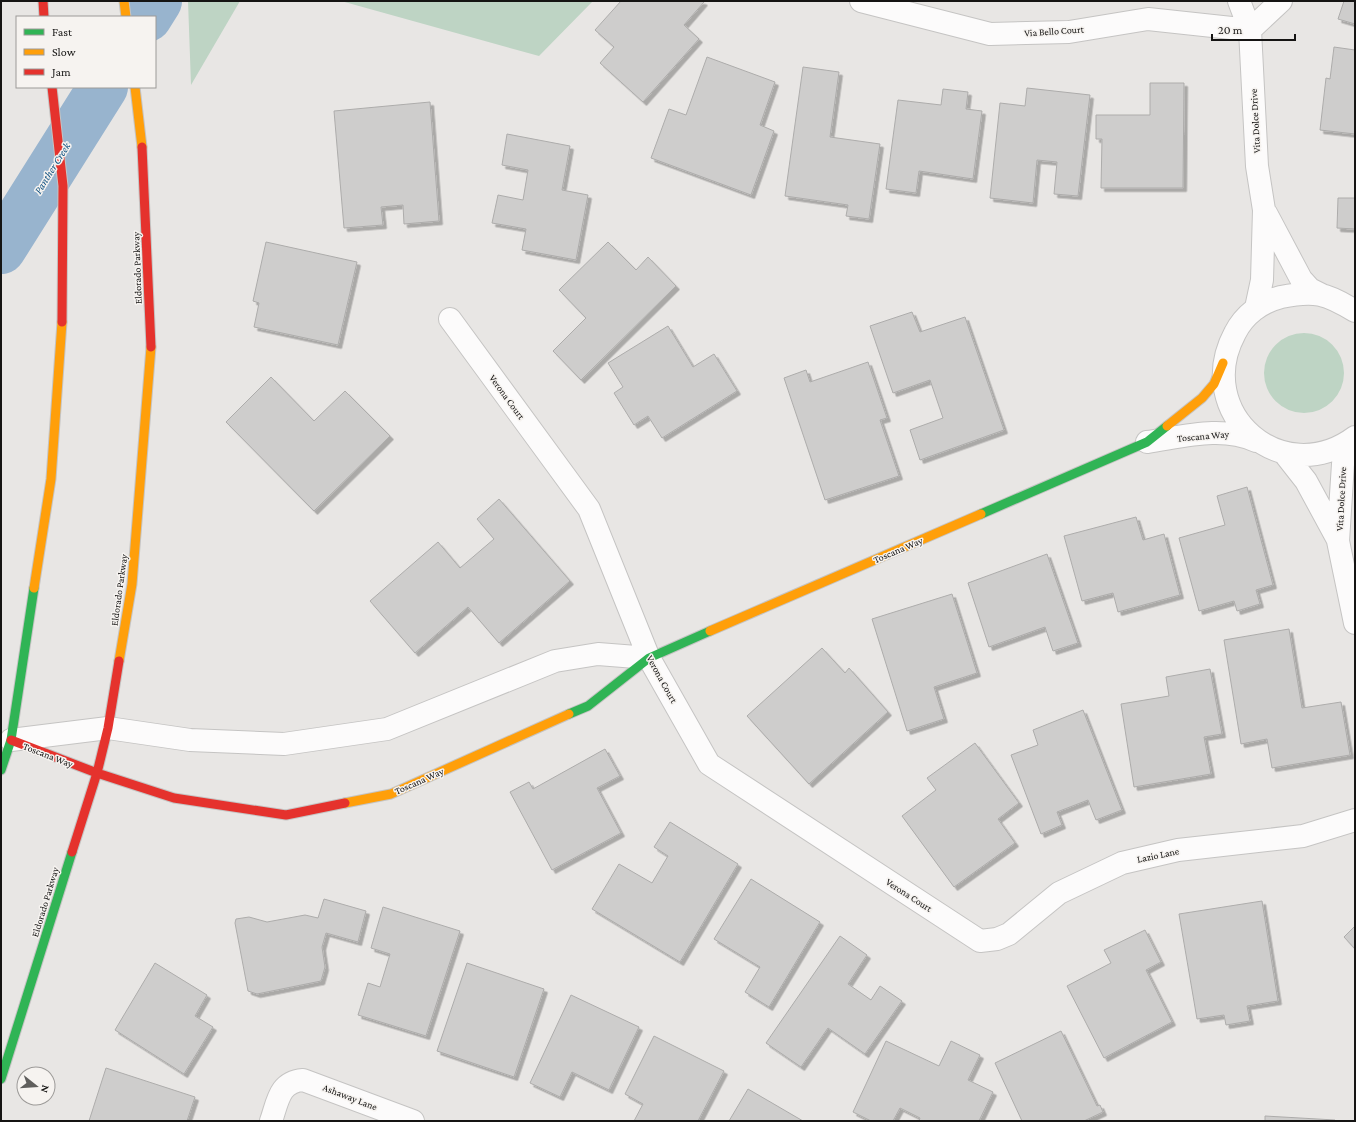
<svg xmlns="http://www.w3.org/2000/svg" width="1356" height="1122" viewBox="0 0 1356 1122" font-family="'Crimson Pro',serif">
  <style>
    .green { fill: #bed4c4 }
    .lines { fill: none; stroke-linecap: round; stroke-linejoin: round }
    .river { stroke: #98b4ce; stroke-width: 50 }
    .building { fill: #cecdcc; stroke: #adacab; filter: url(#shadow) }
    .street-casing { stroke: #c5c4c3; stroke-width: 24 }
    .fast-casing { stroke: #c5c4c3; stroke-width: 11 }
    .slow-casing { stroke: #c5c4c3; stroke-width: 11 }
    .jam-casing { stroke: #c5c4c3; stroke-width: 11 }
    .street { stroke: #fcfbfb; stroke-width: 22 }
    .fast { stroke: #30b455; stroke-width: 9 }
    .slow { stroke: #ff9f0a; stroke-width: 9 }
    .jam { stroke: #e5322d; stroke-width: 9 }
    .labels { text-anchor: middle; dominant-baseline: central; stroke-width: 3; stroke-linejoin: round; paint-order: stroke }
    .street-label { font-size: 10px; fill: #151413; stroke: #f6f3f0 }
    .water-label { font-size: 11px; font-style: italic; fill: #0d5080; stroke: #f6f3f0 }
  </style>
  <defs>
    <filter id="shadow"><feDropShadow dx="3.5" dy="3.5" stdDeviation="0" flood-color="#0004"/></filter>
  </defs>
  <rect width="100%" height="100%" fill="#e8e6e4"/>
  <!-- green -->
  <path class="green" d="M188,1H240L191,85Z
    M341,1H593L539,56Z
    M1264 373a40 40 0 1 1 80 0a40 40 0 1 1-80 0Z"/>
  <g class="lines">
    <!-- river -->
    <path class="river" d="M147,17L157,1
      M1,249L103,87"/>
  </g>
  <!-- building -->
  <path class="building" d="M621,1H702L704,2L684,25L699,39L643,102L600,63L614,47L595,30Z
    M1344,1H1355V24L1338,19Z
    M1334,47L1355,50V134L1320,130L1326,78L1330,79Z
    M707,57L775,82L760,125L774,131L751,195L651,158L669,109L686,115Z
    M803,67L839,72L830,137L880,144L869,219L846,216L848,205L785,196Z
    M1150,83H1184L1183,188H1101L1102,139H1096V115H1150Z
    M1027,88L1090,95L1078,196L1054,194L1057,162L1037,160L1033,203L990,198L1000,103L1025,106Z
    M943,89L968,92L966,109L982,111L973,179L919,171L916,193L886,189L898,100L941,105Z
    M430,102L439,221L404,224L403,205L381,207L383,225L344,228L334,111Z
    M507,134L570,146L562,190L588,195L576,260L522,250L526,229L492,223L498,195L523,200L528,170L502,165Z
    M1338,198H1355V229L1337,228Z
    M266,242L357,262L338,345L254,327L259,303L253,301Z
    M608,242L636,270L648,257L676,286L581,380L553,351L586,318L559,290Z
    M912,312L920,332L965,317L1004,430L920,460L910,430L943,418L930,380L893,393L870,326Z
    M668,326L693,367L714,354L737,391L662,438L648,416L634,425L614,393L623,387L608,363Z
    M868,362L887,418L880,420L899,476L825,500L784,378L806,370L810,382Z
    M271,377L314,421L345,391L390,436L314,511L226,422Z
    M1247,487L1273,585L1256,590L1260,604L1237,611L1234,601L1199,611L1179,538L1225,525L1217,496Z
    M499,499L570,581L499,643L468,607L415,653L370,601L438,542L460,568L494,539L477,519Z
    M1136,517L1143,540L1164,534L1180,595L1118,612L1113,593L1082,601L1064,536Z
    M1047,554L1078,643L1053,651L1045,627L989,647L968,583Z
    M952,594L977,673L934,687L944,719L907,731L872,619Z
    M1289,629L1302,708L1341,702L1350,755L1272,768L1267,739L1241,744L1224,640Z
    M822,648L845,673L849,668L888,712L809,784L747,716Z
    M1210,669L1222,734L1204,737L1211,774L1134,787L1121,704L1169,696L1166,677Z
    M1083,710L1122,810L1096,820L1088,800L1057,812L1062,825L1041,834L1011,755L1038,745L1033,730Z
    M975,743L1019,803L998,819L1015,843L954,887L902,816L936,790L927,778Z
    M605,749L620,776L597,788L621,833L552,870L510,792L529,782L533,789Z
    M670,822L738,864L680,962L592,909L619,864L652,883L668,856L654,847Z
    M751,879L820,922L769,1007L745,992L760,967L714,939Z
    M324,899L366,911L358,942L326,933L322,947L325,967L321,981L257,994L248,991L235,923L236,919L249,917L267,922L305,915L318,918Z
    M1262,901L1278,1001L1247,1006L1250,1021L1226,1025L1224,1015L1197,1019L1179,914Z
    M383,907L460,931L426,1036L358,1015L368,983L380,987L390,954L371,948Z
    M1355,926V949L1344,937Z
    M1145,930L1161,962L1146,970L1172,1022L1104,1058L1067,986L1111,963L1104,950Z
    M840,936L867,955L848,984L871,1000L880,986L902,1001L865,1054L828,1028L801,1067L766,1043Z
    M155,963L207,995L195,1016L213,1027L184,1074L115,1030Z
    M467,963L544,989L514,1077L437,1051Z
    M571,995L639,1027L609,1090L572,1072L560,1097L530,1083Z
    M1061,1031L1097,1106L1100,1105L1103,1112L1084,1121H1022L995,1063Z
    M654,1036L724,1071L698,1121H634L643,1104L625,1094Z
    M886,1041L939,1066L951,1041L980,1055L968,1080L993,1092L979,1121H919L920,1118L900,1108L893,1121H871L853,1112Z
    M106,1068L195,1097L187,1121H89Z
    M748,1089L803,1121H729Z
    M1265,1116L1335,1120V1121H1265Z"/>
  <g class="lines">
    <!-- street casing -->
    <g class="street-casing">
      <path id="street" d="M861,1L990,34L1069,32L1148,19L1250,30
        M1239,1L1250,30L1257,166L1264,210L1262,280L1256,308
        M1250,30L1281,1
        M1266,213L1301,279L1310,289L1322,295
        M1355,311C1326,293 1314,290 1281,297C1261,302 1244,315 1235,333C1192,413 1282,491 1355,437
        M450,319L589,509L649,658L709,764L980,941L997,939L1009,934L1059,893L1122,863L1178,850L1303,836L1355,820
        M1355,437L1347,448L1343,464L1338,541L1355,623
        M1147,442C1182,437 1222,425 1256,441
        M1284,453L1306,481L1338,540
        M11,740L108,728L190,740L284,744L387,729L555,661L598,654L649,658
        M271,1121C278,1101 279,1082 303,1080L413,1121"/>
    </g>
    <!-- fast casing -->
    <g class="fast-casing">
      <path id="fast" d="M981,514L1147,442L1167,426
        M569,714L588,706L649,658L710,631
        M1,770L11,740L34,588
        M1,1079L72,852"/>
    </g>
    <!-- slow casing -->
    <g class="slow-casing">
      <path id="slow" d="M124,1L126,17
        M135,87L142,147
        M1167,426L1202,398L1214,384L1223,363
        M34,588L51,479L62,322
        M710,631L981,514
        M119,661L132,584L151,347
        M345,803L391,794L569,714"/>
    </g>
    <!-- jam casing -->
    <g class="jam-casing">
      <path id="jam" d="M43,1L44,17
        M52,87L63,186L62,322
        M142,147L151,347
        M11,740L97,773L174,798L286,815L345,803
        M72,852L97,773L108,728L119,661"/>
    </g>
    <!-- street -->
    <use href="#street" class="street"/>
    <!-- fast -->
    <use href="#fast" class="fast"/>
    <!-- slow -->
    <use href="#slow" class="slow"/>
    <!-- jam -->
    <use href="#jam" class="jam"/>
  </g>
  <g class="labels">
    <!-- street labels -->
    <g class="street-label">
      <text transform="translate(1054 31) rotate(-4)">Via Bello Court</text>
      <text transform="translate(1255 121) rotate(-93)">Vita Dolce Drive</text>
      <text transform="translate(137 268) rotate(-92)">Eldorado Parkway</text>
      <text transform="translate(507 397) rotate(54)">Verona Court</text>
      <text transform="translate(1203 436) rotate(-5)">Toscana Way</text>
      <text transform="translate(1341 499) rotate(-87)">Vita Dolce Drive</text>
      <text transform="translate(898 550) rotate(-23)">Toscana Way</text>
      <text transform="translate(119 590) rotate(-82)">Eldorado Parkway</text>
      <text transform="translate(662 679) rotate(61)">Verona Court</text>
      <text transform="translate(48 755) rotate(21)">Toscana Way</text>
      <text transform="translate(419 781) rotate(-24)">Toscana Way</text>
      <text transform="translate(1158 855) rotate(-12)">Lazio Lane</text>
      <text transform="translate(909 895) rotate(33)">Verona Court</text>
      <text transform="translate(45 902) rotate(-73)">Eldorado Parkway</text>
      <text transform="translate(350 1097) rotate(21)">Ashaway Lane</text>
    </g>
    <!-- water labels -->
    <g class="water-label">
      <text transform="translate(52 168) rotate(-58)">Panther Creek</text>
    </g>
  </g>
  <!-- border -->
  <rect width="1356" height="1122" fill="none" stroke="#151413" stroke-width="4"/>
  <!-- legend -->
  <rect x="16" y="16" width="140" height="72" fill="#f6f3f0" stroke="#9c9a98"/>
  <rect x="24" y="29" width="20" height="6" fill="#30b455" stroke="#9c9a98"/>
  <text x="52" y="36" font-size="12" fill="#151413">Fast</text>
  <rect x="24" y="49" width="20" height="6" fill="#ff9f0a" stroke="#9c9a98"/>
  <text x="52" y="56" font-size="12" fill="#151413">Slow</text>
  <rect x="24" y="69" width="20" height="6" fill="#e5322d" stroke="#9c9a98"/>
  <text x="52" y="76" font-size="12" fill="#151413">Jam</text>
  <!-- north arrow -->
  <g transform="translate(36 1086) rotate(107)"><circle r="19" fill="#f6f3f0" stroke="#9c9a98"/>
  <path d="M0-3L7 15L0 10L-7 15Z" fill="#5f5e5c"/>
  <text y="-6" font-size="11" font-weight="bold" text-anchor="middle" fill="#151413">N</text>
  </g>
  <!-- scale -->
  <path d="M1212 34v6h83v-6" fill="none" stroke="#151413" stroke-width="2"/>
  <text x="1218" y="34" font-size="12" fill="#151413" stroke="#f6f3f0" stroke-width="3" paint-order="stroke">20 m</text>
</svg>
